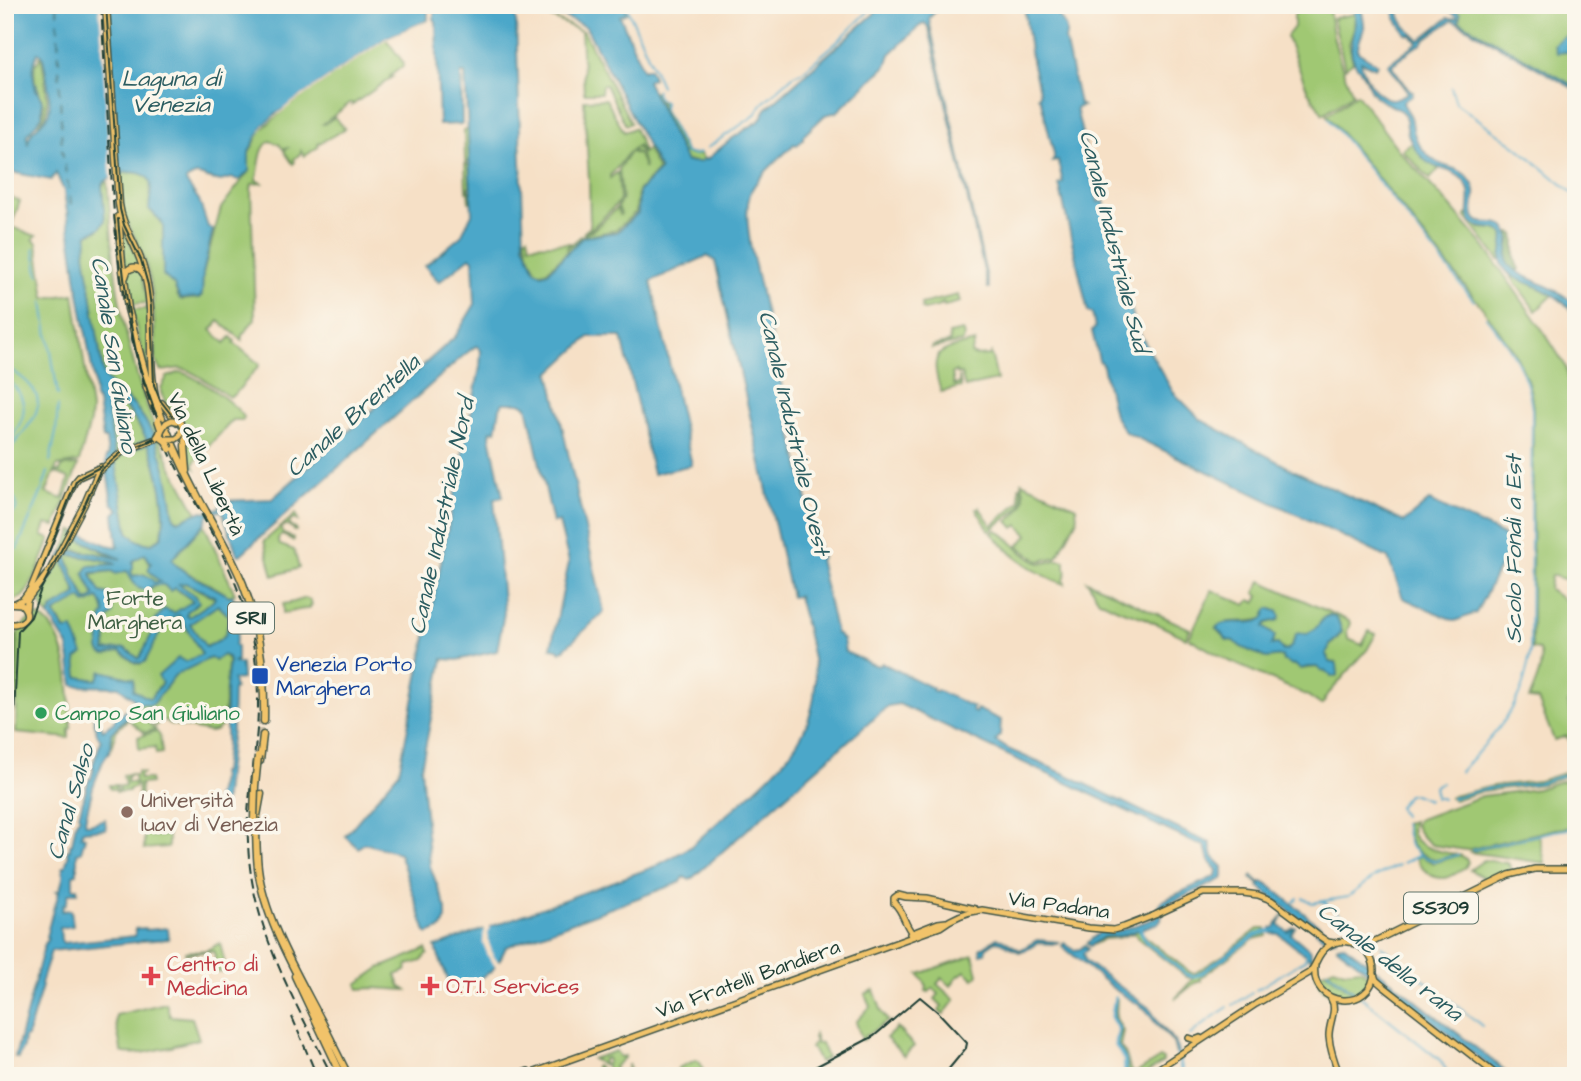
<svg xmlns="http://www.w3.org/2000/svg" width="1581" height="1081" viewBox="0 0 1581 1081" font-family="'Architects Daughter',sans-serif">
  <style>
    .green { fill: #a0c873; stroke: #608254; stroke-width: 2; fill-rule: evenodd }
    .forest { fill: #80ac65; stroke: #50744c; stroke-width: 2 }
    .water { fill: #4ba7c9; stroke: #35727e; stroke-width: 2; fill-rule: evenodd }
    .pier { fill: #f6e0c6 }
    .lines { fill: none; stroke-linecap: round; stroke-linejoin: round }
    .stream { stroke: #4ba7c9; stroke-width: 2 }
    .canal { stroke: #4ba7c9; stroke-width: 3.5 }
    .ferry { stroke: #2c5d61; stroke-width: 2; stroke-dasharray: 9 7; stroke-linecap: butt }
    .highway-tunnel { stroke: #cbbfa9; stroke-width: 6; stroke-dasharray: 6 3; stroke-linecap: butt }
    .major-casing { stroke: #3f554a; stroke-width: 8 }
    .highway-casing { stroke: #3f554a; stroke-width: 9 }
    .major { stroke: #f1c36a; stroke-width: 5 }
    .highway { stroke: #f1c36a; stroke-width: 6 }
    .tram { stroke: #1f3d34; stroke-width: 2 }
    .rail { stroke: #1f3d34; stroke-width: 2; stroke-dasharray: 10 5; stroke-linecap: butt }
    .major-bridge-casing { stroke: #3f554a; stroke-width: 8; stroke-linecap: butt }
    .highway-bridge-casing { stroke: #3f554a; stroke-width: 9; stroke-linecap: butt }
    .major-bridge { stroke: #f1c36a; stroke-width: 5 }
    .highway-bridge { stroke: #f1c36a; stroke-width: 6 }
    .transit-dot { fill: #1a4fb4; stroke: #fbf7ec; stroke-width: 2.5 }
    .leisure-dot { fill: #2e9e5b; stroke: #fbf7ec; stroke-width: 2.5 }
    .education-dot { fill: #8d6e63; stroke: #fbf7ec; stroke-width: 2.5 }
    .health-dot { fill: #e0444e; stroke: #fbf7ec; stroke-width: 2.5 }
    .labels { text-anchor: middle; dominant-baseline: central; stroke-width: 7; stroke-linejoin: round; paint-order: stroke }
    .shield { fill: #fbf7ec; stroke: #61756b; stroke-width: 2 }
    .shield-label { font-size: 19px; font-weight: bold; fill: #1f3d34 }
    .street-label { font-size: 21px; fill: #1f3d34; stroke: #fbf7ec }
    .park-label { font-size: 21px; fill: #3f6044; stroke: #fbf7ec }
    .transit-label { font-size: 21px; fill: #164399; stroke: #fbf7ec; text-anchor: start }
    .leisure-label { font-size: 21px; fill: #27864d; stroke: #fbf7ec; text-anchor: start }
    .education-label { font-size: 21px; fill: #785e54; stroke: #fbf7ec; text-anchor: start }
    .health-label { font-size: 21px; fill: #be3a42; stroke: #fbf7ec; text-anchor: start }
    .water-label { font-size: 23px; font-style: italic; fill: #2c5d61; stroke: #fbf7ec }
  </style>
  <rect width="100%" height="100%" fill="#fbf7ec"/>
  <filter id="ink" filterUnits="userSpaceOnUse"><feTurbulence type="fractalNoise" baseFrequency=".0143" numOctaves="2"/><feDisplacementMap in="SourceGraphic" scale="14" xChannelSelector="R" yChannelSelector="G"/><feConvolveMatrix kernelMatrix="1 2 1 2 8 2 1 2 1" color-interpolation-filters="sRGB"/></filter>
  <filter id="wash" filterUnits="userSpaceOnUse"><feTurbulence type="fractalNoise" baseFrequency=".00686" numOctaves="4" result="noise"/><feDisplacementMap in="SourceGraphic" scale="28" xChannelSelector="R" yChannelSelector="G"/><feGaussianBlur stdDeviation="1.57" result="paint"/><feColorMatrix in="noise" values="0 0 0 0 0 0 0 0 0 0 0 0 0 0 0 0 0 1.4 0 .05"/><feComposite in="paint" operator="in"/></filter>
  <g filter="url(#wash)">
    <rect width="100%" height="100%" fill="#f6e0c6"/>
    <!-- green -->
    <path class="green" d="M524,5L584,32L631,123L627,125L625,124L606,85H602L601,93H584L581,31Z
      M1298,5H1329C1331,36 1340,66 1353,94L1323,114L1308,91L1287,38V36L1294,27V16Z
      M1452,5H1576V87L1459,21L1460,16Z
      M1355,14L1354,29L1349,44L1353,62L1345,68L1333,18Z
      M386,39L403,62V66L390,76V77H392L352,105V103H350L323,124H324L335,117L345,129L318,144V147L305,156L301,151V153L294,159L295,162L293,164L284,151L288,148H284L283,149L279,144L270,141C258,149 261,166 256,180L262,183L252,184L251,190L255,319L242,335V340L219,321L211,330L225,343L231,337L235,341L234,343L259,364V366L235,394L229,397C217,389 197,372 183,369C175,367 168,372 160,370L156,362L153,297L150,279L143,255L123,213L122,199V185H119L118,175C130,171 140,170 150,179L151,184L149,209L161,221L163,226V275L174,285L178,297L182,300L198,298L202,295L203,273L221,208L249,171V153L261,130L287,107Z
      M41,56C44,68 50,107 45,117C44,120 40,122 38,125C50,111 40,96 35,81C34,75 34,69 35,63H37Z
      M653,92H655L660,102H663L662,106L686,153L691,155L700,154L704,159L701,162L685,161L683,155Z
      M1357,94L1400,152L1450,206L1484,246L1544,332L1565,365L1569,380L1576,417V583L1551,575L1549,589L1568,603L1570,612L1575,615L1576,620V713L1571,701L1567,703L1576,727V757L1567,736L1554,740L1538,700L1529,699C1535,684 1545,665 1539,650L1532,649L1533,409L1531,393L1527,379L1514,351L1481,306L1327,115Z
      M606,99L624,132L634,128L640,141L643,152L638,153L631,151L637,147L640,152L641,151L638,145C623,154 622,165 610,175V178L618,172L620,199L619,202L589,231L583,233L590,227L589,180L584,100Z
      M464,130H468L469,162L466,163V165H469L470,187H468V190H470V202H469L468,191H466Z
      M1412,142L1424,159L1439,169L1430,179L1402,150Z
      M647,149L658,170L638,191L636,212L616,230L583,237L547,271L542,273L536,271L528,252L525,238L528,236L530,245L570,243L566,249L581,236L592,231L617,208L620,215L621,214L618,206L622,199L619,169L630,152L639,155L645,169L641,155Z
      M107,180C111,224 113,270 122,314C130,355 142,395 157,434L154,435C148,425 142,415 135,406C125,394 108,387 103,372L85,253L88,234L98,230L105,221L101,188Z
      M5,195L20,201L11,227L36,236L33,239L37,243L45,298L74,294L91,409L90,422L79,462L57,466L46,493L62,499L64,495L67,497L55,526L46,524L42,536L50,539C45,552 32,589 22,597C17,600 11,601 5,601Z
      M1468,214L1469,216L1479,228L1497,229L1503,232L1504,240L1501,259L1499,260L1465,216Z
      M124,229L141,265L139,266L125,269L122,230Z
      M135,268L142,273L148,304V379L132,309H147V303L131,304L127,277V273Z
      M1507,271L1510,273L1553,295L1536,311Z
      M958,295L960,302L944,306L943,303L941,304V306L924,310L922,309L921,304Z
      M963,331L964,338L962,342L932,348L933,346L950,342L949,334Z
      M975,342L971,354L976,356L990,355L991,353L997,380L965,387L961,373L957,374L956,371L952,373L954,385L959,384V376L961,387L941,392C928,350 938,351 975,342Z
      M180,372C197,376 234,403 244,417L243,420H233C220,434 206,448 193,464L195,468L189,464L185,430L169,410L161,393V388L167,377Z
      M111,399L117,400C130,412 139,425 147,440L115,455L107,408V403Z
      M156,439H160L170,464L197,513L180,521L174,518Z
      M148,443C157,465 170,516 160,538C149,547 137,543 128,532L115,459Z
      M78,465L67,495L64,494L69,478L56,473L57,471L60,472L62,466Z
      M1022,482L1076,507L1077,519L1057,557L1039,561L1018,546L1028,535L1018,525L1014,528L1008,521C1024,507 1027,504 1022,482Z
      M1021,484L1023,498L1020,507L990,531L976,509L979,507L992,526L1020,501L1019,487H1021Z
      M296,514L298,521L293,519L289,523L291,527L296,528V531H294L295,530L287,525L283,526L281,529L283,534L294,538V540L292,541L293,540L282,535L279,537L278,541L280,545L294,550L299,568L273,576L264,541Z
      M204,524L235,594L229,596C212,583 189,577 172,562V559Z
      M73,530L77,532L75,535L76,537L106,553L121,558L76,550L63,552Z
      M996,530C1011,537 1021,556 1037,562C1047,566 1054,557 1065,561V568L1067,571L1064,579L1065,584C1037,575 1011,556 992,533Z
      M145,554L160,582H154L144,574L133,576L130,570L133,567V561Z
      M70,555L100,559L118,564L88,567L84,573L95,596L87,601L74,576L67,557Z
      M62,558L77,594L52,609L49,616C39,607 38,598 44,587L46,586L60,559Z
      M112,571L114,573L127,571C133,583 137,592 152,588L154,585H164L170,591L174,588L194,601L174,613L164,609L151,626L153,632L139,659L125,648L105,651L108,619L113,613L111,597L108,594L100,592L91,574Z
      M1087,581L1190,629L1186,638L1142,617L1120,610L1099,600Z
      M1261,581L1349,621L1350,623L1347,631L1348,639L1362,645L1369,631L1376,634L1367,650L1324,699L1325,701L1321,705L1308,696L1227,660L1189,638L1212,590L1246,605L1250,600L1256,602L1259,596L1255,593ZM1271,609L1279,612V620L1266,623L1264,627L1275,636L1271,646L1277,644L1285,651L1291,647L1296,634L1300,633L1307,634L1318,628L1326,616L1330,615L1342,631C1339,639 1330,644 1326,651L1329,662L1336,663L1338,675L1334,677C1329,672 1322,672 1318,667L1300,669L1294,664L1283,660L1282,656L1266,658L1241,647L1234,641L1227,640L1216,629C1226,616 1250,626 1265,618V613Z
      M185,583L215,598L213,601L189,617L187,616V612L197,604L198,599L178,584Z
      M81,597L86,604L98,598L103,605L105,615V655L120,651L134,662L140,664L165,622L179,615L202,654L186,662L178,659L159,676L162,682L150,699L133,690L134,679L97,680L78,677L76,659L82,654L54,612Z
      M305,598L310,600L312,604L309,609C299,608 289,614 283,613V604L294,602Z
      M218,605L228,615C229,637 224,638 205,647L190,624Z
      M38,616C71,634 70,695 71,728L69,729V738L16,733L18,633C20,627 31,616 38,616Z
      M5,625L13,629L16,635L15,687H12L10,717L5,714V697H9L10,684L5,681Z
      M223,655L225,656L228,661L223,725L215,731L210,732L170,724L164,720L160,721L156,726L136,708L142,703L149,705L153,704L176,674L210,658L215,660Z
      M134,710L155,729L145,733L128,719L116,731L113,745L109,752L111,733Z
      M156,731L160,736L162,753L156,754L155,747L139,749L138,737Z
      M137,771L143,773L140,775L139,779H150L151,783L140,784L141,795H138L137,784H135L134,788L129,789V791L116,792L115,789H110L109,785H118L119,786L116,787L115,789L120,790V786H125L123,775L132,774L127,776V782L135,783L134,776L133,775H137Z
      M1567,772V775L1542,784L1482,791L1454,800L1450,798L1453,796L1493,786L1539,781Z
      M1576,776V827L1555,829L1466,850L1432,845L1421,836L1415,826L1417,820L1482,796L1537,789Z
      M1413,821C1403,846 1440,852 1457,854L1436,860C1412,851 1410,848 1405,823Z
      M145,828H150L151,836L168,835V847L144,849V830Z
      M1539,835L1545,863L1469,852L1473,851Z
      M1460,855L1466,859L1468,862L1465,868C1453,876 1440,884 1427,872C1421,868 1418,864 1416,857L1421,856L1434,863Z
      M1484,860L1506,863L1509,864L1510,869C1503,877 1491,881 1481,882L1483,877L1470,870Z
      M1258,929H1266L1267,936L1253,939L1200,978L1201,981L1195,983L1175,999L1193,979L1187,977L1140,940L1134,933L1117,938L1104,939L1090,946L1103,937L1118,936L1139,930L1150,941L1191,973H1195L1227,953Z
      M220,943L226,968L224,971L217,972L214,951L185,954V952L207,950Z
      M426,949L428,954L425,956L422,961L408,965L406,971L396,975L400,986L406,990L373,988L359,989L357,984L380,968Z
      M973,955L978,974L974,979L965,971L956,978L951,986L942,978L937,984L955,1000L943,1015L939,1011L942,1006L935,999L939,994L933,988L929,992L926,991L927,986L919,974Z
      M1334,967L1344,971L1360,969L1371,978L1363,991L1359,995L1327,970Z
      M1325,971L1357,996L1336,998L1321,987L1316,974Z
      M874,990L882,1012L888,1021L865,1036V1039L862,1040L856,1022L870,1007L865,994Z
      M1117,998L1116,1018L1123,1031L1120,1046L1126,1055L1131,1072L1136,1073L1160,1058L1163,1059V1062L1142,1076H1127V1059L1117,1043C1123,1028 1121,1030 1114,1017Z
      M166,1003L170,1016L192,1018L199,1039L175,1045L172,1047C158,1049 134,1057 121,1052C121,1040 114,1027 116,1015Z
      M897,1028L914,1046L904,1056L886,1038Z
      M814,1035L817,1044L821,1043L827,1058L819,1062L813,1050L810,1048L815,1041L813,1038Z
      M616,1051L620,1057L625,1056V1057L614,1067L615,1070L620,1075L628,1069V1064L631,1072L619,1076H602L600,1072L597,1073L595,1067L596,1066L604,1071L608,1070L605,1065L608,1062L607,1058L603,1059V1065L592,1059Z
      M696,1060L700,1062L705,1075L679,1076L677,1072L678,1068Z"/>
    <!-- forest -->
    <path class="forest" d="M1510,233L1514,234C1517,246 1512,260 1519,269L1516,271L1510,268L1505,261L1506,254L1510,242Z"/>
    <!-- water -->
    <path class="water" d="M5,5H428V20L386,38L276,114L264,125L255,140L249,152V171L242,178L239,180L231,178L221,181C218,180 214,180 211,179C199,176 199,171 186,180V182L199,200L208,227L213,229L203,273L202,295L199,298L180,299L174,285L163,275V226L161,221L149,209C151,184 157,172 125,172L123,174L107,180L102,184L105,221L100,228L88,234L85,253L103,373C109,388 127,396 137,409C162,439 169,480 174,518L178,521L202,511L208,512L221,507L220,505L223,501L272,499L455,337L475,304L473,260L470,257L439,282L425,266L461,236L472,214L465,73H461L462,124L439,125L436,21L434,20V5H512L516,20L524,244L535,270L542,274L548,272L583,237L617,232L638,213L639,191L660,170L586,27L538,5H624L627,13L620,16L643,70L649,68L653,78L647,81L686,162H700L704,159L706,160L730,140L760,120L766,109L884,5H942L931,16L929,20L989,288H988L929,29L925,23L922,24L890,54L886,66L837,112L825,115L803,136V140L797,145L794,144C783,156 754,179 750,194C745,210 748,226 750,243L815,536L822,558L819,559L836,634H838L843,640L845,652L872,664L879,666L882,663L933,688L932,690L936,692L937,690L973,707L972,711L975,713L977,709L1001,720L1000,735L996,741L1008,749L1065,774L1193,836L1210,843L1213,857L1223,867V876L1222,879L1163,906L1161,919L1158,923L1121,936L1103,937L1090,946L1087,943L1100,932L1119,931L1156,918L1158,907L1162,901L1216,876L1217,870L1209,861L1205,846L1195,843L899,704L888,706L690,880L684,877L681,882L506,947C498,965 492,975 472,981L470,980L457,985L449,982L435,947L656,866L689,848C708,831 727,814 746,798C785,762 817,733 815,675C813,649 804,621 798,596L791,597L715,261L707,256L651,281L692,465L653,474L622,337H589L550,373L604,612L561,652L557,649L551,648L569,562L559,522L553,523L527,406L520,403H503L500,408L496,431L491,430L490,436L503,497L494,499L504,613L497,651L457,660L443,659L421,768L430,866L446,909V918L442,928L428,934L426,932L399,853L364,843L358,848L345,836L399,772L480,367L481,351L479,348L476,346L464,355L240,555L237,554L222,510L208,515L205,523L172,559C178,573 215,586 229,596L232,595C242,613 240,626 235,645L237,646V661H234L233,663L241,664L242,679L233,680L235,689L233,690L232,729L224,804L215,802L222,776L220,775V772H223L226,747V686L229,662L228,657L223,655L215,660L210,658L175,675L153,704L149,705L141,703L111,733V744L109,752L103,761L93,787L85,820L86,824C93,825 98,820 105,819L106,829L82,831L81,836L85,837L81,852L77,853V874L73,875V888H77L78,893H69L66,904L63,905L62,911L71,910L73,926L60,928L61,940L63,943L135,936V929L145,928L146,930L168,928L169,939L141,941L137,943L136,942L51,951L41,984L42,986L27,1037L24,1038L23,1047L18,1058L15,1057L44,946L48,938L46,937L54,906H55L59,892L57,891L60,890L63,878V867H65L69,854L67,853L68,850H70V844H72L76,822L80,817L79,815L89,779H91L94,768L92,767L101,741L97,734L92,710L97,708L99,710L97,717L103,730L114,722L116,715L120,716L135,700L119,687L77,686L73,685L68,646L49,616L52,609L77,594L62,558L46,587L45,586L63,552L76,551L88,553L90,552L121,559L77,538L75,535L78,532L107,545L118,547L114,514L119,509L112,503L106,466V457L108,456L106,439H103L98,402L95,398L94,380L77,282L64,191L56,173L51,180L5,171ZM38,53L42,54C45,65 53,106 48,115C42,126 28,129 28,145L27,135L42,116V102L36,83L37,92L36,91C33,77 31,66 38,53ZM114,399C129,406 139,425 147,440L115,455L107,408V403ZM148,443C157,464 170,516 161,538L150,544L141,542L134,538V536H132L128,532L115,459L123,454ZM145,554L151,563L148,570L160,582H154C149,574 142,574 133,576L131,571L133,569V561ZM70,555L100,559L116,564L89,566L84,573L95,596L87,601L74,576L67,557ZM112,571L116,574L127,571C133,582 139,598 154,585H164L170,591L175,588L193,601L174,613L164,609L151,626L153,632L139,659L125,648L105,651L108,619L113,614L111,597L108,594L100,592L91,575V573ZM185,583L214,596L215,598L213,601L189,617L187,616V612L197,604L199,602L196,596L179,584ZM81,598L86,604L98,598L103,605L105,614L102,616L99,649L101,653L105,655L120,651C130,657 133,666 145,662L165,622L179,615L202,654L186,662L178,658L158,676L162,683L150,699L133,690L134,679L102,671L97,680L78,677L76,659L83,654L73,629L65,630L54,613ZM218,605L228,615C229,637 224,638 206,647L190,624Z
      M1024,5H1054C1057,20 1070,23 1065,40L1079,104L1083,106L1076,108L1098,202L1104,201L1122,278L1137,329L1173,392L1201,420L1291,469L1404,522L1429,501L1503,535L1508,550L1476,613L1455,621L1403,598L1388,558L1125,432L1114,415L1103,366L1099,360L1092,331L1095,328L1092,313L1088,312L1059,184L1063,183L1058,161L1052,162L1054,159V154L1041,101L1038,96L1040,95L1030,52Z
      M1350,5H1360C1362,13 1365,21 1364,29C1361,38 1357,43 1358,52L1377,64L1375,68L1361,61C1362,72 1374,94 1386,98C1394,101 1401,96 1408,93C1404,83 1393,75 1388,64L1418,42L1411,35L1406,34L1395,17L1394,5H1398C1398,21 1408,30 1420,40L1448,18H1457L1456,15L1449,11L1447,6L1452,5L1455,10L1460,14L1459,21L1576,87V90L1453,20L1436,31L1424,40L1422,44L1414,48L1393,64L1392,66L1408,88L1413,92L1412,96L1404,100L1403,103C1405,108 1409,112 1411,117C1413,122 1412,128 1414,133C1417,144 1426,156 1437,162C1448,169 1460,167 1469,179C1482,195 1470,201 1474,215C1477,228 1493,219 1502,225C1516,235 1504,253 1508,265C1529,283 1558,285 1576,307V316C1568,305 1558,297 1546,291C1533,283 1510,280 1503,266C1498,256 1506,243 1503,233C1494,225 1482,231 1474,224C1461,214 1478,196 1463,180C1453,168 1437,171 1426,161C1418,154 1411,143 1408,134C1406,127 1408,119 1403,113C1397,106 1387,105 1380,100C1368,93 1368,80 1360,70C1356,64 1357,68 1354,61C1344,42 1365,23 1350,5Z
      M1567,35H1572L1576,38V51L1557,53L1554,45L1561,38Z
      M1269,608L1279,612L1280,618L1278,620L1266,623L1264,627L1275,636L1271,645L1278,644L1283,651C1292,650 1293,642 1296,634L1300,633L1307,634C1315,629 1319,626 1323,618L1330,615C1342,619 1338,624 1342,632L1330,645L1326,654L1329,662L1337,664L1338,675L1331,677L1330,674H1328L1325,671H1321L1317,667H1308L1300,669L1294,664L1292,665L1286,661H1283L1282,656L1266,658L1241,647L1234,641L1227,640L1216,628C1229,614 1264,633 1266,611Z
      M1252,876L1261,884L1263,882L1269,885L1336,939L1332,941L1327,940L1259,887L1260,885L1251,878Z
      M1284,914L1279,925L1288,932L1293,927H1295L1291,934L1309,949L1314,962L1279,934L1272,933L1271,928H1274Z
      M997,938L1002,939L1020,950L1037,940L1059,942L1057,944L1038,943L1024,951L1019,952L1001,942L996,941L986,948L985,953L981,954L980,949Z
      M1064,943L1074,950L1080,949L1085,945L1088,949L1083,953L1085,961L1149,1008L1161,1026L1175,1041L1179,1052L1176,1054L1173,1042L1158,1026L1145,1009L1114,989L1062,946Z
      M1343,944L1371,965V972L1370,973L1337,947L1338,945Z
      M1377,970L1512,1076H1502L1380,980L1376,976Z"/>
    <!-- pier -->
    <path class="pier" d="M99,5H108L118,180H111Z
      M428,20L418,26L386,40L294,103L266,124L254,142L264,125L288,105L386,38Z
      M491,923L488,933L489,943L494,957L502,965L498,970L489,958L483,943L484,925Z"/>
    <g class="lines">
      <!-- stream -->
      <path class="stream" d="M626,5L661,86
        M1451,87L1456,103L1517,147L1576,196
        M657,90L656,93L659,99L664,102L663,108L686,153L693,155L700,153
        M1328,118L1474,301
        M707,148L754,116L762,104L794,75L802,72L837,42L875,5
        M34,248L37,267
        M37,268L39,275
        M43,301L48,337
        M49,339L58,395
        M5,366C60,399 36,416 5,455
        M5,377C35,403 24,420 5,448
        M50,461L56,432L58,406
        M5,487C16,498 24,510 5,519
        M17,549L41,493L48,472
        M1460,772C1481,748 1505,726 1518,697C1525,684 1527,669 1530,654L1532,409C1527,369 1511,348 1486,317
        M1571,772L1576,771
        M1436,797L1434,787L1437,784L1442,783
        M1435,798L1436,797L1442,799
        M1452,798L1484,789L1539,783L1567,774
        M1403,816L1398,807L1408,795L1414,794L1428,800
        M1404,823L1410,846L1420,855
        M1472,850L1554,831L1576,828
        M1403,863L1420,855L1435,861L1458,855
        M1303,898L1312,903L1348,897L1376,876L1399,865
        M1321,900L1351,923
        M1294,902L1298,898
        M1357,928L1371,939
        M1381,946L1433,987
        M1327,971L1357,994
        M1435,988L1482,1026
        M1256,990L1305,960L1306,955
        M1361,997L1440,1060L1448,1073
        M1233,1005L1252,993
        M1190,1035L1210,1019L1228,1007"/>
      <!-- canal -->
      <path class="canal" d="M1139,927L1146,942L1186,974L1193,977L1200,974L1256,935L1275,930
        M1115,998L1112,1018L1119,1029L1116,1045L1125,1060V1076
        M1178,1054L1183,1076"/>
      <!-- ferry -->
      <path class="ferry" d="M57,5L62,150L71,202L69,213"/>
    </g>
  </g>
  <g filter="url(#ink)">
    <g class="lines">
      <!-- highway-tunnel -->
      <path class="highway-tunnel" d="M261,735V720"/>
      <!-- major casing -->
      <g class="major-casing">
        <path id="major" d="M162,403L177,422
          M184,430L185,446
          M5,603L21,604C35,618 20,627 5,623
          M15,603L23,599L31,588L74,483L79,477L101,467
          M26,610L27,600L50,570L84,505L98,472L122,452L158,438
          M912,933C904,924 904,912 894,903V898L898,895L906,897L927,898L975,909
          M910,934L938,923L946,922
          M1360,946L1369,944L1509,875L1535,869H1576
          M1374,974L1376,980L1383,986L1498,1076
          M1331,999C1338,1010 1328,1024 1329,1037C1330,1051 1335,1063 1340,1076
          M1189,1038L1195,1040L1200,1038
          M333,1044L349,1076
          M514,1076L528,1071
          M524,1076L940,927C953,917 965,912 982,910L1089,928L1113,930L1124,927L1155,915L1203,893H1243L1258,895L1271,900L1319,936L1328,942L1334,943
          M1147,1076L1256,1004L1309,973C1317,965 1317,954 1327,947C1346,933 1374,948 1374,971C1374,1012 1309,1009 1315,965"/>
      </g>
      <!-- highway casing -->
      <g class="highway-casing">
        <path id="highway" d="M106,5L119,204C121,221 129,233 136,249C141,260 145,272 147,284C156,328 144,373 161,416C172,444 185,472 199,499C214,527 231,554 243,584C260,628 265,674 264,721
          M118,217L122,263L128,309L149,388
          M125,277L127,271C133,265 140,267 144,274
          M146,385L154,408
          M185,446L187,471
          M260,761L263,735
          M256,814C256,832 256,850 258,868C265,927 308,991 333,1044
          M257,816L261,794
          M295,976L342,1076"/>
      </g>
      <!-- major -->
      <use href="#major" class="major"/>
      <!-- highway -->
      <use href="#highway" class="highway"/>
      <!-- tram -->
      <path class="tram" d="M118,219C122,267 127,313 138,360C144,383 153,406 161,428L158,436L148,441
        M43,567L76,481L81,477L102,466
        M5,789L14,715L18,631L31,617L41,589L85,504L100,471L121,453L135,447L158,438L175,439L181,433L180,426L160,400L154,385L151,307L148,285L141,260L124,225L120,209L106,5
        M798,1076L874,1036L920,997L938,1012L967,1043L966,1048L943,1076"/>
      <!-- rail -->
      <path class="rail" d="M101,5C104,56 107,106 110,156C115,239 122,320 149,399C156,422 165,444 176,466C203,520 236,569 250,629C258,665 260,703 256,740C253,774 246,807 248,841C250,926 295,1001 332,1076
        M292,1017L317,1076"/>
      <!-- major-bridge casing -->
      <g class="major-bridge-casing">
        <path id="major-bridge" d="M157,437L166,423L172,420L180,422L184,430
          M165,439H176L180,436L181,431"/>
      </g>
      <!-- highway-bridge casing -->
      <g class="highway-bridge-casing">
        <path id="highway-bridge" d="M158,420L161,429L160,434
          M162,438L166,441L170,449
          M254,819L255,786L258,756"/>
      </g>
      <!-- major-bridge -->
      <use href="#major-bridge" class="major-bridge"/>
      <!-- highway-bridge -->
      <use href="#highway-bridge" class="highway-bridge"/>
    </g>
  </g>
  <!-- markers -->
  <rect class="transit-dot" x="251" y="667" width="18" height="18" rx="3.5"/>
  <circle class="leisure-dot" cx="41" cy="713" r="7"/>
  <circle class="education-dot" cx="127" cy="812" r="7"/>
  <g class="health-dot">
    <path d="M147.5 965.5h7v7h7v7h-7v7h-7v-7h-7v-7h7z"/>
    <path d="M426.5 975.5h7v7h7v7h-7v7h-7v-7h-7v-7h7z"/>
  </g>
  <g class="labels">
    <!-- shield labels -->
    <g class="shield">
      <rect x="228" y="602.5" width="46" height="31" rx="5"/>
      <rect x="1404" y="892.5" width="74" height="31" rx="5"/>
    </g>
    <g class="shield-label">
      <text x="251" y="618">SR11</text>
      <text x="1441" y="908">SS309</text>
    </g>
    <!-- street labels -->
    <g class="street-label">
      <text transform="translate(206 464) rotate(65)">Via della Libertà</text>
      <text transform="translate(1059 905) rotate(8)">Via Padana</text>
      <text transform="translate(748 979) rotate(-20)">Via Fratelli Bandiera</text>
    </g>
    <!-- park labels -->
    <g class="park-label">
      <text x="135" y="598">Forte<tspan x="135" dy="24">Marghera</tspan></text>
    </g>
    <!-- transit labels -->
    <g class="transit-label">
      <text x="276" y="664">Venezia Porto<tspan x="276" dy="24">Marghera</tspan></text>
    </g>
    <!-- leisure labels -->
    <g class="leisure-label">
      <text x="55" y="713">Campo San Giuliano</text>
    </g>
    <!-- education labels -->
    <g class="education-label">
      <text x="141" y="800">Università<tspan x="141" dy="24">Iuav di Venezia</tspan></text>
    </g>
    <!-- health labels -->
    <g class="health-label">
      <text x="167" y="964">Centro di<tspan x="167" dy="24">Medicina</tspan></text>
      <text x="446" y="986">O.T.I. Services</text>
    </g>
    <!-- water labels -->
    <g class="water-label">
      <text x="171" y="79">Laguna di<tspan x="171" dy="26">Venezia</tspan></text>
      <text transform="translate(1114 241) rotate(76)">Canale Industriale Sud</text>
      <text transform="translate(114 355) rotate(81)">Canale San Giuliano</text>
      <text transform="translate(353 416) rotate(-42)">Canale Brentella</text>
      <text transform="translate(794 433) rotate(77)">Canale Industriale Ovest</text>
      <text transform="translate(442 516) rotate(-78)">Canale Industriale Nord</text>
      <text transform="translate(1514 549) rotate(-90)">Scolo Fondi a Est</text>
      <text transform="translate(71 802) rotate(-74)">Canal Salso</text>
      <text transform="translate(1390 962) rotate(38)">Canale della rana</text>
    </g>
  </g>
  <!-- margin -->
  <rect width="1581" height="1081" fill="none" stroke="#fbf7ec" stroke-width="28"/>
</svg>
